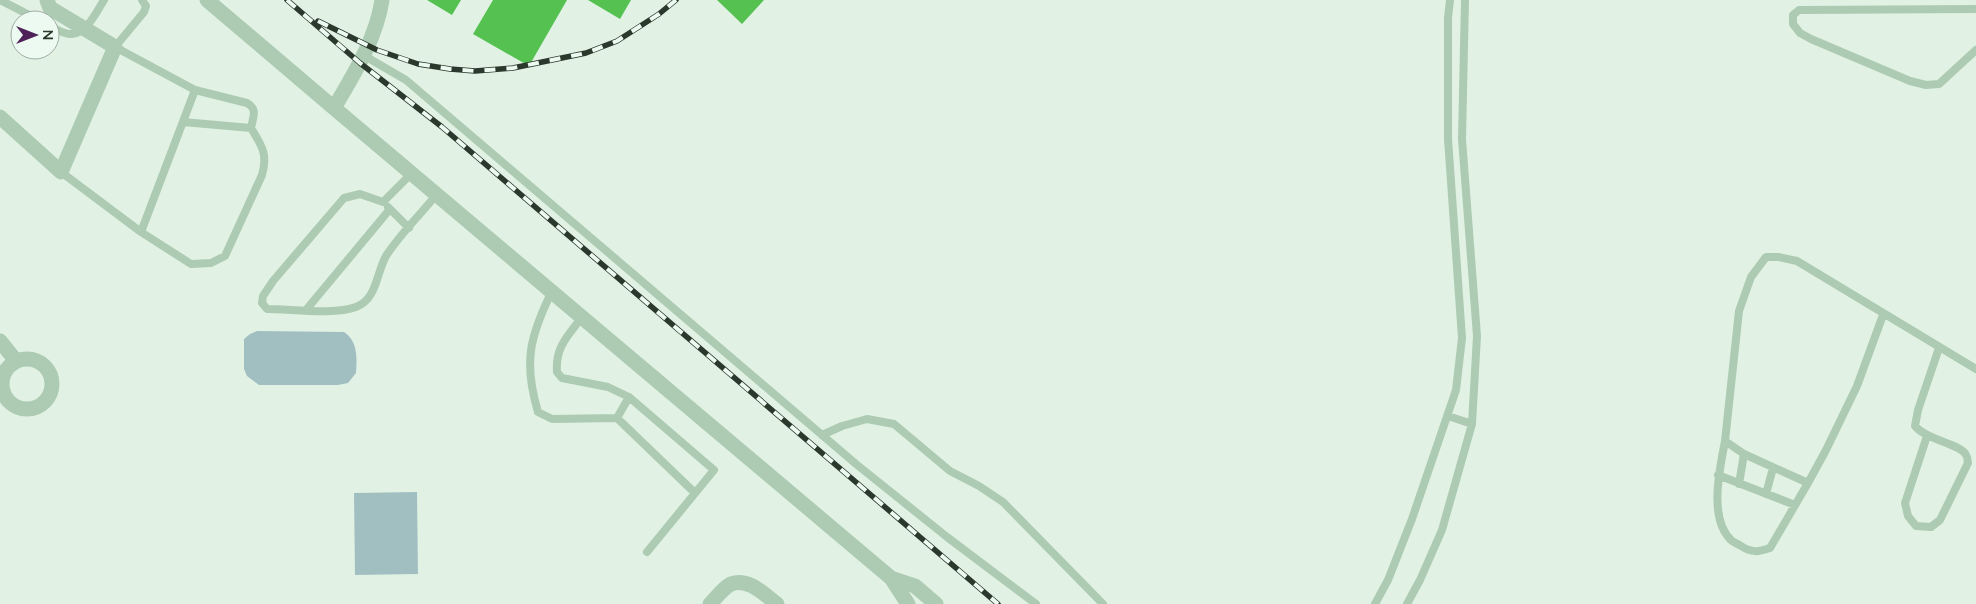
<svg xmlns="http://www.w3.org/2000/svg" width="1976" height="604" viewBox="0 0 1976 604" font-family="Lato,sans-serif">
  <style>
    .green { fill: #a1bfc1 }
    .building { fill: #54c151 }
    .lines { fill: none; stroke-linecap: round; stroke-linejoin: round }
    .lane { stroke: #adcbb2; stroke-width: 8 }
    .street { stroke: #adcbb2; stroke-width: 15 }
    .rail-casing { stroke: #2b392c; stroke-width: 5.5 }
    .rail { stroke: #edfaf1; stroke-width: 4; stroke-dasharray: 11; stroke-linecap: butt }
  </style>
  <rect width="100%" height="100%" fill="#e1f2e5"/>
  <!-- green -->
  <path class="green" d="M257,331L344,332C358,341 357,358 356,373L348,383L338,385H259L247,376L244,369V339L250,334Z
    M417,492L418,574L355,575L354,493Z"/>
  <!-- building -->
  <path class="building" d="M427,0H461L452,15Z
    M493,0H567L529,66L473,34Z
    M588,0H631L620,19Z
    M717,0H764L742,24Z"/>
  <g class="lines">
    <!-- lane -->
    <path class="lane" d="M0,0L39,20
      M1976,9L1799,10L1793,15V24L1800,33L1811,39L1910,81L1926,85L1939,84L1976,50
      M50,26C56,29 65,35 72,34C87,33 97,11 104,0
      M363,55L406,80L856,464L947,537L1036,604
      M183,122L251,128
      M61,172L141,232L191,264L211,263L225,256L262,175C268,154 262,146 251,128C253,117 258,109 247,103L195,90L115,47L144,12L146,6L142,0
      M412,173L383,202L360,194L344,198L273,281L263,296L262,303L267,309C291,309 335,315 356,307C377,299 376,274 386,256C400,234 421,214 437,194
      M388,207L409,228
      M141,232L195,90
      M552,291C530,336 523,362 538,412L552,419L617,418L629,397L608,387L562,378L557,372C555,347 568,336 582,317
      M306,310L390,209
      M1883,315L1857,386L1826,450L1808,483L1744,454L1725,441L1739,311L1751,277L1766,257H1778L1797,261L1976,369
      M629,397L714,470L647,552
      M1448,416L1472,424
      M617,418L695,493
      M822,435L842,426L867,419L894,424L950,471L979,486L1003,502L1103,604
      M1927,436L1905,503L1908,516L1916,526L1931,527L1940,520L1968,463C1967,460 1968,457 1966,455C1961,444 1926,440 1915,426L1918,410L1939,348
      M1725,441C1720,468 1708,518 1731,540C1733,542 1738,544 1741,546C1752,553 1758,552 1770,548L1808,483
      M1718,475L1795,505
      M1739,484L1744,454
      M1766,494L1773,468
      M1375,604L1388,580L1412,519L1456,390L1462,338L1448,139V18L1450,0
      M1407,604L1420,580L1442,530L1472,424L1477,336L1462,139L1465,0"/>
    <!-- street -->
    <path class="street" d="M207,0L334,108
      M382,0C376,39 354,74 334,108L891,578L908,604
      M0,117L61,172L115,47L50,8L47,0
      M0,341L16,361
      M2 384a25 25 0 1 1 50 0a25 25 0 1 1-50 0Z
      M891,578L915,586L936,604
      M710,604C716,598 723,588 731,584C748,577 765,595 777,604"/>
    <!-- rail casing -->
    <g class="rail-casing">
      <path id="rail" d="M287,0L360,63L442,127L998,604
        M318,21L377,50L418,64L450,69L475,71L513,68L586,53L617,41L659,14L676,0"/>
    </g>
    <!-- rail -->
    <use href="#rail" class="rail"/>
  </g>
  <!-- north arrow -->
  <g transform="translate(35 35) rotate(90)"><circle r="24" fill="#edfaf1" stroke="#9fada2"/>
  <path d="M0-4L9 19L0 12L-9 19Z" fill="#4e2259"/>
  <text y="-8" font-size="14" font-weight="bold" text-anchor="middle" fill="#2b392c">N</text>
  </g>
</svg>
